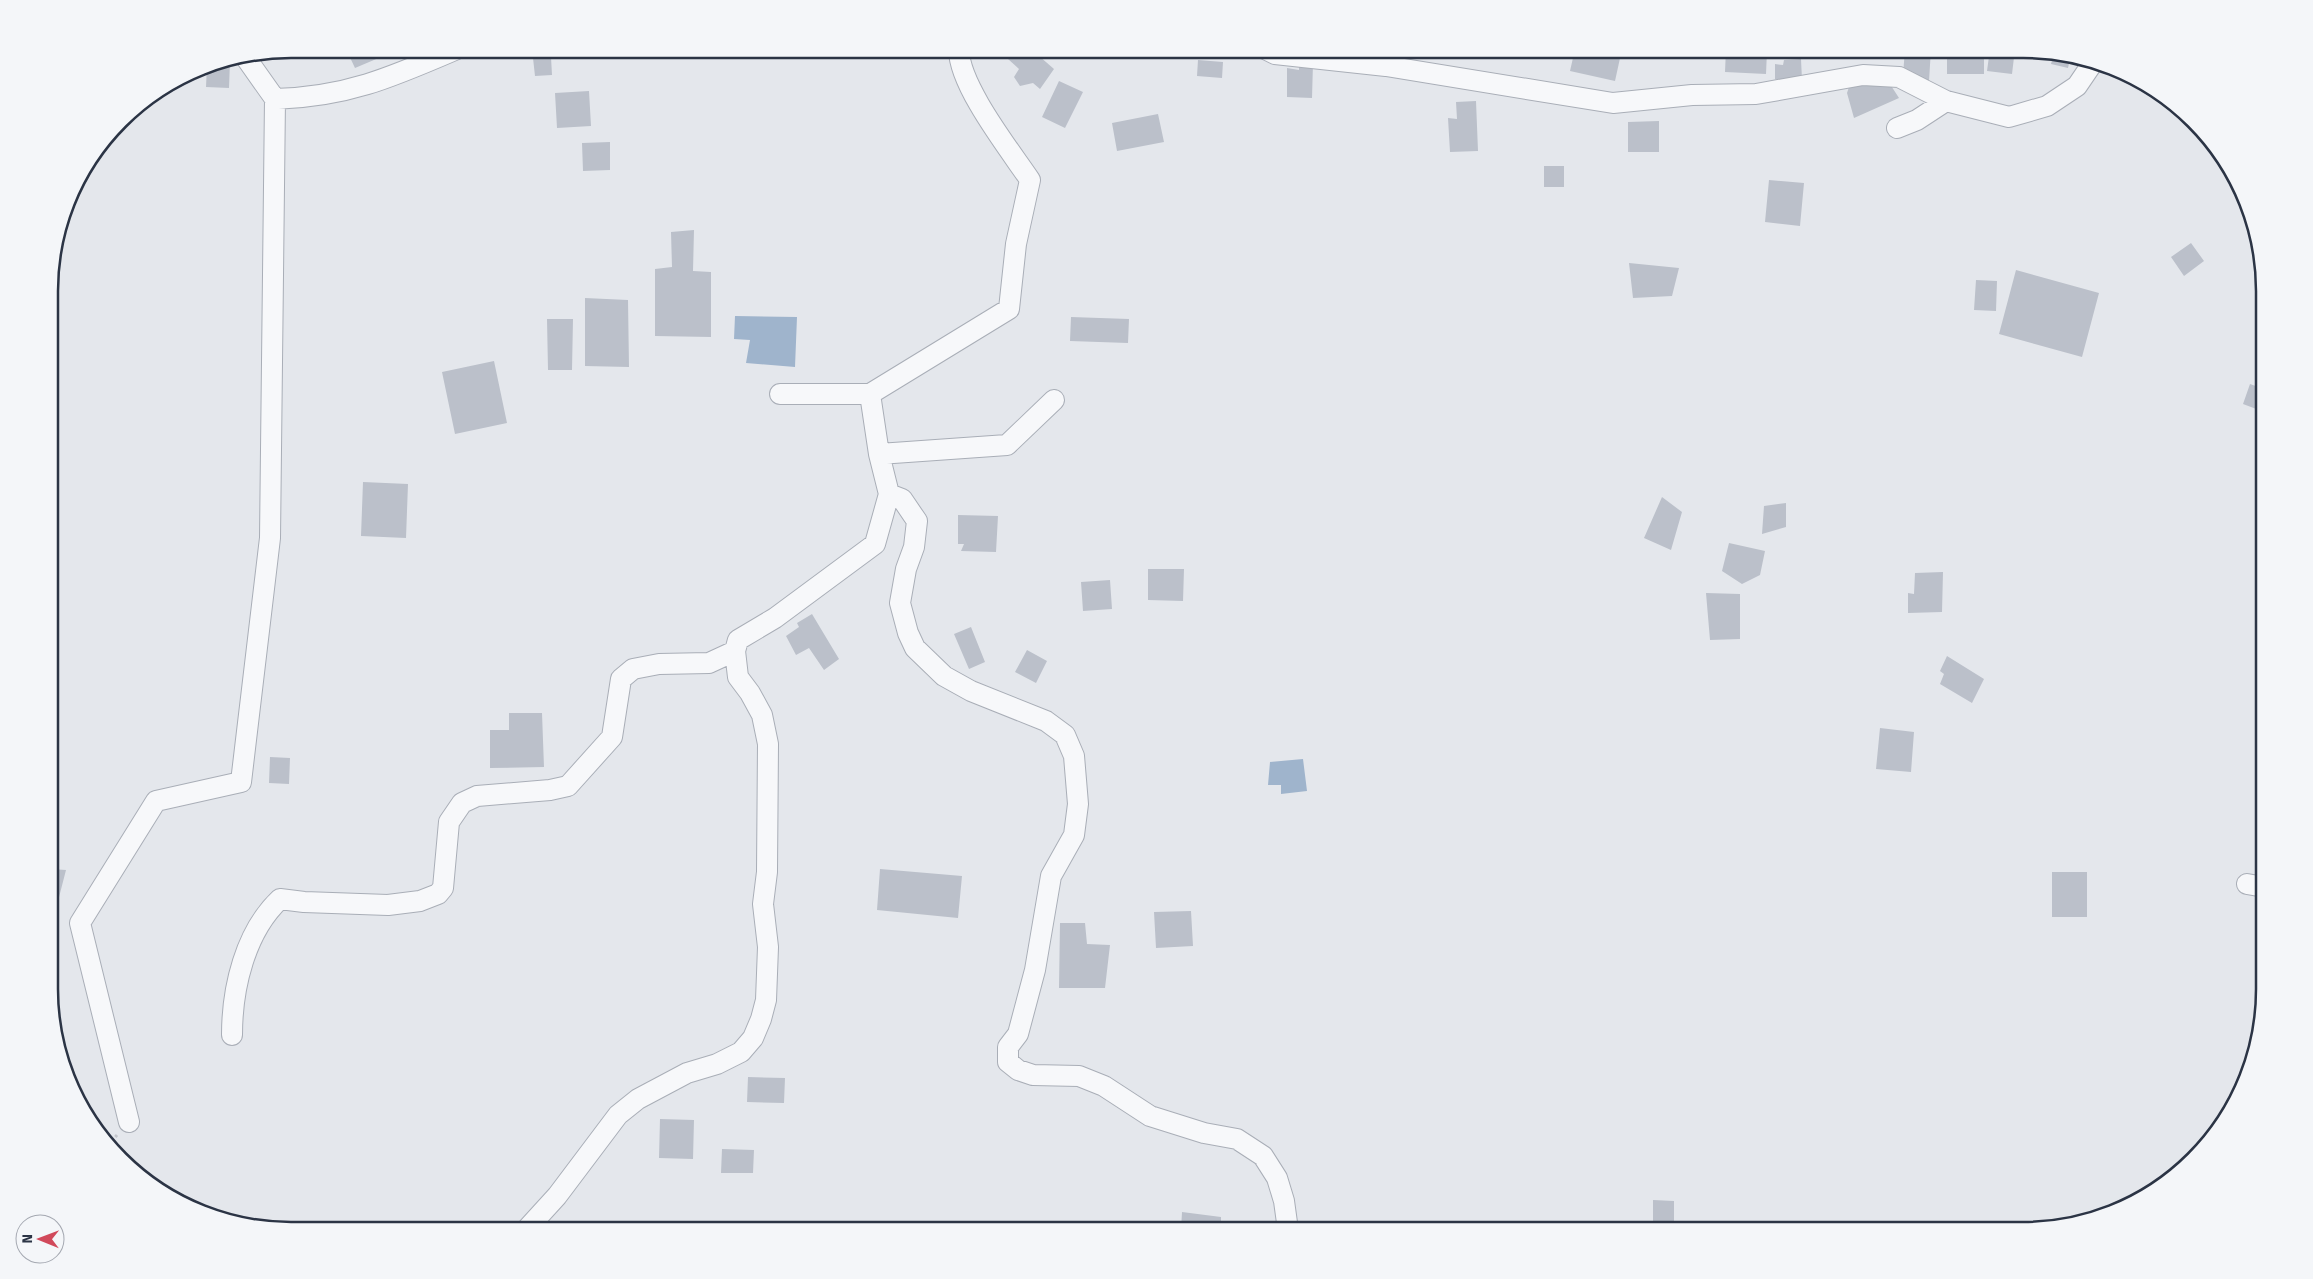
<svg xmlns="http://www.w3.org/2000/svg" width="2313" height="1279" viewBox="0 0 2313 1279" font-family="'Fira Sans',sans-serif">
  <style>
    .water { fill: #9fb4cc }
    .building { fill: #bbc0ca }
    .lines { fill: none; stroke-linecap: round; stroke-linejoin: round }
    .street-casing { stroke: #a9aeb7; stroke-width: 22 }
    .path { stroke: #c2c5cb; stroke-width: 3; stroke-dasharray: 4 4; stroke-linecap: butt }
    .street { stroke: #f7f8fa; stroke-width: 20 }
    .rim { fill: none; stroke: #2b3445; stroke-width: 2.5 }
  </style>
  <rect width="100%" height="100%" fill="#e4e7ec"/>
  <!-- water -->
  <path class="water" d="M735,316L797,317L795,367L746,363L750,340L734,339Z
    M1303,759L1307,791L1281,794V785H1268L1270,762Z"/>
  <!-- building -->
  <path class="building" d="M346,49H377L381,57L355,68Z
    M1016,49H1031L1054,69L1040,89L1033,83L1020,86L1014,77L1019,69L1008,59Z
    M1201,49H1221V55H1201Z
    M1575,49H1622L1615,81L1570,71Z
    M1726,49L1767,51L1766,74L1725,72Z
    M1786,49H1814V54L1786,52Z
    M1872,49H1894V55L1872,54Z
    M1905,49H1931L1929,81L1903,75Z
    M1947,49H1984V74H1947Z
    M1990,49H2015L2012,74L1987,71Z
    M2054,53L2071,55L2068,68L2051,64Z
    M551,57L552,75L535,76L533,58Z
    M1801,59L1802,80L1775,79V64L1783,65L1784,60Z
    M1198,60L1223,62L1222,78L1197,76Z
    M230,61L229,88L206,87L207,65Z
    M1313,63L1312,98L1287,97V68L1299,70V64Z
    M1059,81L1083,92L1065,128L1042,117Z
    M1851,81H1888L1899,98L1854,118L1847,93Z
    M589,91L591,126L557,128L555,93Z
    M1476,101L1478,151L1450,152L1448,118L1457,119L1456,102Z
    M1158,114L1164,142L1117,151L1112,123Z
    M1659,121V152H1628V122Z
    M610,142V170L583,171L582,143Z
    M1544,166H1564V187H1544Z
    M1769,180L1804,183L1800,226L1765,222Z
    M694,230L693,271L711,272V337L655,336V269L672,267L671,232Z
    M2191,243L2204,261L2184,276L2171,257Z
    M1629,263L1679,268L1672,296L1633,298Z
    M2016,270L2099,293L2082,357L1999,334Z
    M1976,280L1997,281L1996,311L1974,310Z
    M585,298L628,300L629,367L585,366Z
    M1071,317L1129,319L1128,343L1070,341Z
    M547,319H573L572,370H548Z
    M494,361L507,423L455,434L442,372Z
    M2250,384L2264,389L2259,410L2243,404Z
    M363,482L408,484L406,538L361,536Z
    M1662,497L1682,512L1671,550L1644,538Z
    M1786,503V527L1762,534L1764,506Z
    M958,515L998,516L996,552L961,551L964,544H958Z
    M1729,543L1765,551L1760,575L1742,584L1722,571Z
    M1148,569H1184L1183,601L1148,600Z
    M1943,572L1942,612L1908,613V593L1914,594L1915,573Z
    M1110,580L1112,609L1083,611L1081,582Z
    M1706,593L1740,594V639L1710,640Z
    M812,614L839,659L824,670L809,648L796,655L786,636L799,627L797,623Z
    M971,627L985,662L969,669L954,634Z
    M1027,650L1047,661L1036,683L1015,672Z
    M1947,656L1984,679L1972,703L1940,684L1944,674L1940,671Z
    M509,713H542L544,767L490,768V730H509Z
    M1880,728L1914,732L1911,772L1876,769Z
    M270,757L290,758L289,784L269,783Z
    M51,869L66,870L57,905L51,906Z
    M880,869L962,876L958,918L877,910Z
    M2052,872H2087V917H2052Z
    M1191,911L1193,946L1156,948L1154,912Z
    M1060,923H1085L1087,944L1110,945L1105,988H1059Z
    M748,1077L785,1078L784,1103L747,1102Z
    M660,1119L694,1120L693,1159L659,1158Z
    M722,1149L754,1150L753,1173H721Z
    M1653,1200L1674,1201V1230H1653Z
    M1182,1212L1221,1217V1226L1250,1230H1181Z"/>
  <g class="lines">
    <!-- street casing -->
    <g class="street-casing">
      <path id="street" d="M1265,49L1275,54L1386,66L1613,103L1692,95L1756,94L1863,75L1899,77L1946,101L2009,117L2047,106L2077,86L2094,61
        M246,58L275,99C347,97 392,77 457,49
        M1897,128L1917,120L1946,101
        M780,394H870L879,454L1007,445L1054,400
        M870,394L1009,309L1016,244L1030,180C1009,149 958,84 959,49
        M889,494L902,499L917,521L914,547L906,569L900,603L908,633L915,648L944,676L971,691L1046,721L1065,735L1074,756L1078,804L1074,835L1051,876L1035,970L1018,1034L1008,1047V1062L1018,1070L1033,1075L1079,1076L1104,1086L1150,1116L1204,1133L1237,1139L1263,1156L1277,1178L1284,1201L1288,1230
        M2247,884L2264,887
        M232,1035C232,988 245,932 280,899L304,902L388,905L420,901L438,894L443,888L449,822L462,803L477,796L550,790L568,786L612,737L621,679L633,669L659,664L709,663L735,651
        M129,1122L80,923L156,801L241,782L270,538L275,99
        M526,1230L557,1196L618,1115L638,1099L687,1073L717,1064L741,1052L753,1038L761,1019L766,1000L768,947L763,904L767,872L768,744L762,715L750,693L738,677L735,651L738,640L775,618L875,544L889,494L879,454"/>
    </g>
    <!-- path -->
    <path class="path" d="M110,1143L117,1135"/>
    <!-- street -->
    <use href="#street" class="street"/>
  </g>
  <!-- crop -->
  <path d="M0 0H2313V1279H0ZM291 58H2023A233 233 0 0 1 2256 291V989A233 233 0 0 1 2023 1222H291A233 233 0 0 1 58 989V291A233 233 0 0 1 291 58Z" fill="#f4f6f9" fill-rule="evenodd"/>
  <path class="rim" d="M291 58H2023A233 233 0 0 1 2256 291V989A233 233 0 0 1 2023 1222H291A233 233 0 0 1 58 989V291A233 233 0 0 1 291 58Z"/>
  <!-- north arrow -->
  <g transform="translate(40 1239) rotate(271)"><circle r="24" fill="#f4f6f9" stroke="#a4a8b1"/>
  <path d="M0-4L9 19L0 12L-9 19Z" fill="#d1495b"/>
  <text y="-8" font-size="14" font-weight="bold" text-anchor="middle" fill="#2b3445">N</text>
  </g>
</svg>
